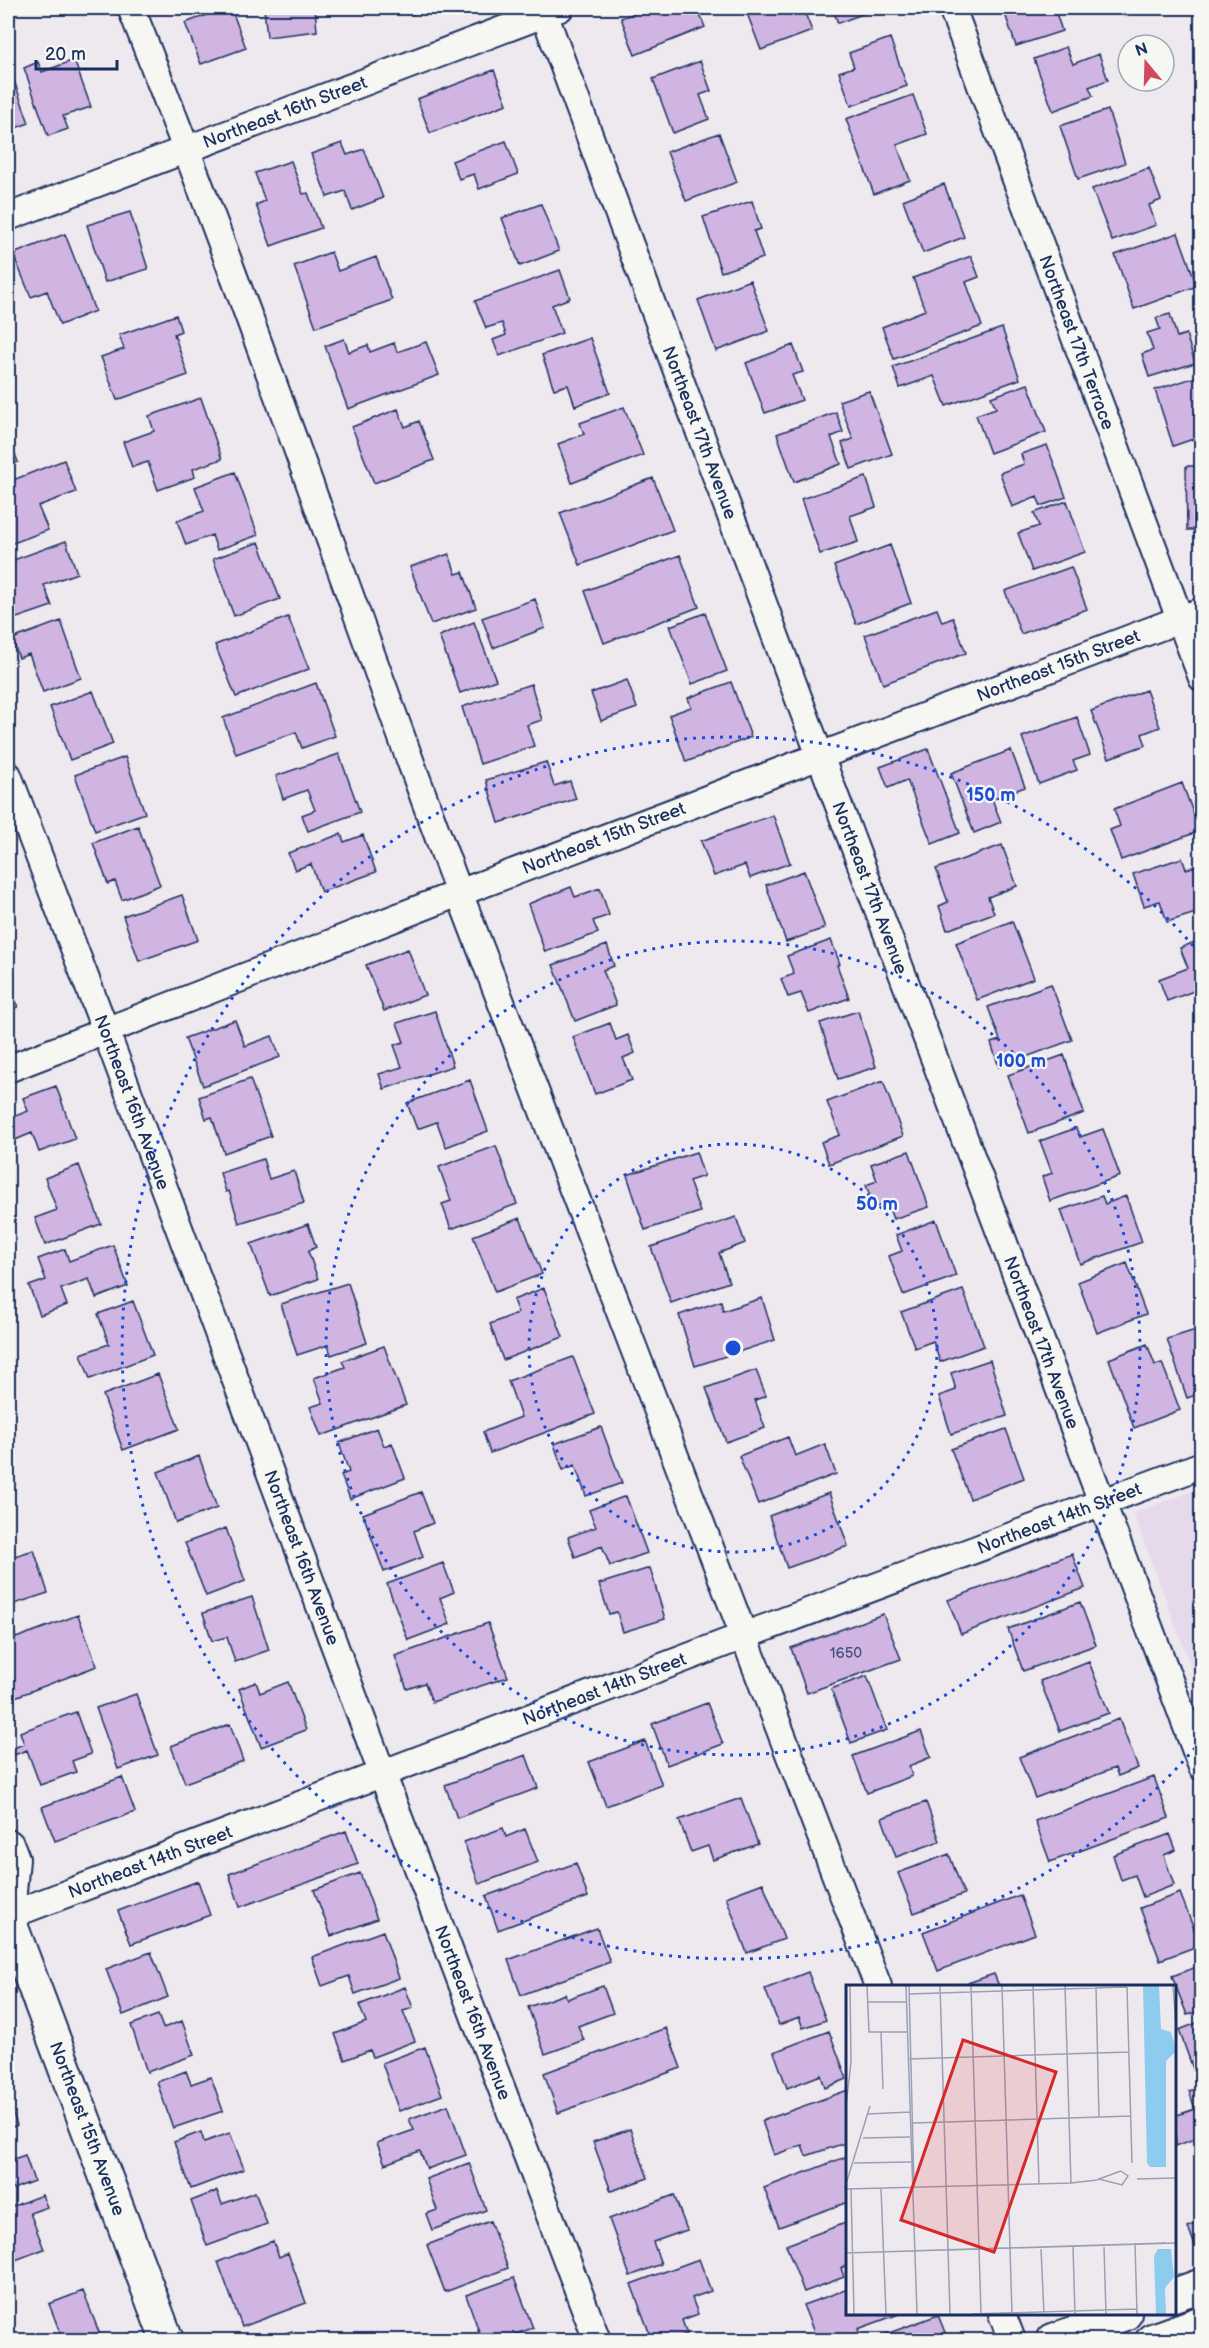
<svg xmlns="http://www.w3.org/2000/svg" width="1209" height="2348" viewBox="0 0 1209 2348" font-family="'Balsamiq Sans',sans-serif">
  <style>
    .built { fill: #e5d9eb }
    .building { fill: #d0b5e3; stroke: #1b2f5e; stroke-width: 1.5 }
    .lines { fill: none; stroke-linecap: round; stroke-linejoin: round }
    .minor-casing { stroke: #1b2f5e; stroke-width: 30 }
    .tertiary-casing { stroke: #1b2f5e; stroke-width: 36 }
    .minor { stroke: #f6f6f2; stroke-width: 26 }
    .tertiary { stroke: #f6f6f2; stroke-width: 32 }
    .ring { fill: none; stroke: #1d4ed8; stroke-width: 3; stroke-dasharray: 3 6 }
    .labels { text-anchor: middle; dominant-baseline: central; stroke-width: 4.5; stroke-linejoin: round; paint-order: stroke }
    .number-label { font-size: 15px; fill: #48507f }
    .street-label { font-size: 18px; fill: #1b2f5e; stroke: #f6f6f2 }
    .inset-road { fill: none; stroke: #9a9fb5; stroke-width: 1.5 }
    .view { fill: #d62828; fill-opacity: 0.15; stroke: #d62828; stroke-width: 3 }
    .inset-edge { fill: none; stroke: #1b2f5e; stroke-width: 3 }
    .centre { fill: #1d4ed8; stroke: #f6f6f2; stroke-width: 3 }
    .ring-label { font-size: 18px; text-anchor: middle; font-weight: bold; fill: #1d4ed8; stroke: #f6f6f2; stroke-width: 4.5; stroke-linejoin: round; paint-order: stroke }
  </style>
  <rect width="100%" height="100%" fill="#eee9ef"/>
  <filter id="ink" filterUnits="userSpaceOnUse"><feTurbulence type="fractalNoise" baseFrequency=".0167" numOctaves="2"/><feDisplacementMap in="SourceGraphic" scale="12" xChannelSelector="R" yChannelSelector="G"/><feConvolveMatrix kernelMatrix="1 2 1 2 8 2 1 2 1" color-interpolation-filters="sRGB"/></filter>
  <g filter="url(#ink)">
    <!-- built -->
    <path class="built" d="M1201,1488V1693L1133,1513Z"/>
    <!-- building -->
    <path class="building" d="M8,8H25L8,14Z
      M226,8H231L246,48L201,64L185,23Z
      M264,8H315L317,31L267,37Z
      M410,8H434L413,14Z
      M649,8H697L705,27L635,55L621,18Z
      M745,8H803L812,31L761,50Z
      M832,8H879L838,23Z
      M1003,8H1063L1055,10L1062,31L1016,46Z
      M890,38L907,86L851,106L839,72L854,67L849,53Z
      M1066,47L1073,64L1099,54L1108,80L1089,87L1093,96L1053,111L1034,59Z
      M74,60L91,107L63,116L68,129L48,136L24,68L38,62L42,72Z
      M700,61L711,91L700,95L709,119L673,133L653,79Z
      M494,70L507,104L430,133L417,99Z
      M12,75L29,123L8,131V77Z
      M913,95L927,134L897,145L910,180L874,194L846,119Z
      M1108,110L1125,163L1078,179L1060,126Z
      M719,133L737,182L686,201L667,152Z
      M506,141L518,174L479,189L474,174L459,179L452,161Z
      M342,143L347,155L364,149L383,198L352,210L345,191L327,197L311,154Z
      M291,161L303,194L308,193L321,228L271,246L256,205L265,201L255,173Z
      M1149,168L1161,200L1149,205L1156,225L1112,241L1092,189Z
      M944,184L964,237L923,253L903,200Z
      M752,201L761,229L754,231L763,258L721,272L703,217Z
      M541,204L559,251L520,266L502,218Z
      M130,212L148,269L105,282L87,225Z
      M1178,233L1197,286L1134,309L1115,255Z
      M65,234L95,311L60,325L47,291L31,297L13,254Z
      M331,252L338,271L376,257L392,300L316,327L294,266Z
      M971,256L979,277L966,282L982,326L894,359L882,327L925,310L913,278Z
      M560,270L570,298L552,305L562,333L499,356L493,340L506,335L502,323L486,328L475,301Z
      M750,280L769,331L716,351L698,300Z
      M1170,314L1177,337L1186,334L1195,363L1149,377L1142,354L1153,350L1147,333L1160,329L1156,318Z
      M176,315L181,331L174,334L188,375L117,400L101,357L124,349L119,335Z
      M1002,328L1020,379L946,406L934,376L900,388L893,367Z
      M590,338L610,393L575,406L568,385L554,389L542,355Z
      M344,339L349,352L368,345L370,352L394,343L397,352L426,342L439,375L348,409L325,346Z
      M793,345L803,372L792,375L802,400L765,413L746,363Z
      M1202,375V436L1173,446L1155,390Z
      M1028,384L1046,432L990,453L976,415L996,408L991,397Z
      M869,391L892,454L851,469L842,443L853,439L839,401Z
      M201,398L222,459L193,469L195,477L158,490L148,462L132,467L123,442L154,431L149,416Z
      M624,407L643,455L572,483L558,444L584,434L580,423Z
      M398,409L405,427L419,421L434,460L374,483L352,427Z
      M836,412L843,432L831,437L841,464L794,482L777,434Z
      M8,435L18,462L8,466Z
      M1047,445L1066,497L1041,506L1037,497L1012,507L1000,473L1024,464L1021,454Z
      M64,460L76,492L38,506L48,530L8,545V482Z
      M1186,466H1202V530H1187Z
      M235,472L258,535L217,550L212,535L186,545L177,521L204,511L195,487Z
      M866,477L876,507L850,516L858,542L820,554L801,499Z
      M653,478L673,530L580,565L560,513Z
      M1067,501L1085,552L1032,571L1018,533L1039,526L1034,513Z
      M66,541L77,573L44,585L52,606L8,621V562Z
      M259,542L280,599L234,616L213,559Z
      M890,545L911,603L856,624L834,566Z
      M449,554L456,574L463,572L476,608L431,624L410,567Z
      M680,555L699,607L604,643L585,591Z
      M1071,567L1087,609L1021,634L1005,591Z
      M535,599L545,628L493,648L482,618Z
      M937,609L942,622L953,618L966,653L883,684L865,635Z
      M705,613L727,671L692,684L670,626Z
      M288,617L309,669L236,697L215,645Z
      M61,621L81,678L43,692L29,654L19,658L12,639Z
      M474,622L496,680L460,693L439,636Z
      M627,680L637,708L601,721L591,693Z
      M731,682L751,737L686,762L669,715L691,707L688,698Z
      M316,683L335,736L302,748L296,732L236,754L223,718Z
      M531,684L542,720L527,725L534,746L480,764L462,707Z
      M1146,690L1160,727L1142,734L1146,745L1109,758L1091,711Z
      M93,691L113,744L70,760L50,707Z
      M1077,717L1090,755L1073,761L1077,770L1039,784L1022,737Z
      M928,749L960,833L932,844L907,780L888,788L880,767Z
      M1011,750L1025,787L992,799L1001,822L974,833L951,773Z
      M339,754L360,812L308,831L302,815L315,810L307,790L283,799L276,776Z
      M125,757L145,813L95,831L75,775Z
      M546,762L554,786L570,781L576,799L499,823L486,780Z
      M1182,783L1200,831L1121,860L1110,830L1120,826L1114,809Z
      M773,815L790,863L750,878L745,865L714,876L701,841Z
      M138,826L160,885L122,900L115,881L108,884L93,843Z
      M341,834L344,842L363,835L376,872L321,892L311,864L295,870L288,853Z
      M1002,845L1017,886L988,897L994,913L947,930L939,906L948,902L936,869Z
      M1182,858L1186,869L1202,864V890L1198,892L1202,911L1167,922L1160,901L1144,906L1133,874Z
      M804,871L825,928L786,942L766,885Z
      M571,887L575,897L600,888L609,915L593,921L598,933L545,952L528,904Z
      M182,895L198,940L139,961L123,916Z
      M1012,921L1034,978L977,1000L956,943Z
      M1202,930V988L1167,1001L1159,979L1188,968L1180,948L1200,940L1197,931Z
      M831,940L840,964L837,965L849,998L809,1013L801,993L788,997L781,979L794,974L787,956Z
      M607,945L614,966L603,970L616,1005L575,1021L553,965Z
      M408,949L425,995L384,1011L366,965Z
      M8,979L18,1007L8,1010Z
      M1051,984L1072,1040L999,1067L991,1043L1000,1040L988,1007Z
      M1202,996V1019L1194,999Z
      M435,1011L453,1066L384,1089L379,1074L402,1067L394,1045L404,1042L397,1023Z
      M858,1011L876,1067L838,1079L820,1023Z
      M235,1020L245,1046L272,1036L280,1057L203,1086L185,1038Z
      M610,1023L616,1040L628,1035L635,1053L623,1058L632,1080L595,1094L573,1037Z
      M1064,1055L1084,1113L1029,1133L1008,1075Z
      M250,1079L271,1136L224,1153L212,1117L206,1119L199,1097Z
      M470,1080L488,1131L446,1147L437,1122L417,1129L407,1103Z
      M883,1081L903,1136L829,1164L821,1142L840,1135L827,1102Z
      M56,1086L75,1139L39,1152L32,1133L8,1143V1119L28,1111L23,1098Z
      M1076,1128L1080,1137L1103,1129L1120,1176L1050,1201L1042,1177L1052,1173L1040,1141Z
      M496,1146L517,1204L451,1229L442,1204L451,1201L439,1167Z
      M909,1151L929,1207L893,1219L887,1203L874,1208L866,1185L877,1181L871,1164Z
      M696,1152L704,1176L689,1181L700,1212L645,1230L627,1175Z
      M263,1159L269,1179L294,1171L304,1203L239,1223L229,1191L226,1192L220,1173Z
      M79,1165L101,1224L45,1245L35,1218L57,1210L45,1178Z
      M1102,1196L1105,1204L1126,1196L1142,1242L1080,1264L1061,1210Z
      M736,1217L745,1243L719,1253L729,1282L671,1303L651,1247Z
      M520,1218L542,1274L495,1292L473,1236Z
      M936,1220L956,1276L903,1295L889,1256L902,1251L896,1235Z
      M308,1224L316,1247L308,1251L318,1279L270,1296L251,1244Z
      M113,1245L128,1286L96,1298L89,1279L61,1289L67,1305L40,1315L29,1286L46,1280L38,1259L65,1249L69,1261Z
      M1127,1263L1146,1314L1097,1333L1078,1282Z
      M348,1283L367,1343L331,1355L328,1345L297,1355L281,1304Z
      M544,1288L563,1337L503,1360L490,1324L518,1313L513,1300Z
      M963,1290L984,1346L940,1362L933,1341L915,1348L901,1312Z
      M762,1298L775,1340L695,1366L679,1315L721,1301L723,1311Z
      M133,1301L153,1355L90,1379L81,1354L109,1344L98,1314Z
      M1202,1328V1393L1187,1398L1167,1339Z
      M1147,1344L1155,1365L1162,1363L1180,1410L1134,1428L1109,1359Z
      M384,1346L406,1405L321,1436L310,1407L323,1403L314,1378L345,1367L342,1361Z
      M573,1357L595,1414L490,1453L483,1432L521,1417L508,1381Z
      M990,1360L1007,1416L951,1434L939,1396L956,1390L951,1373Z
      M756,1370L766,1396L755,1400L765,1428L726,1442L706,1388Z
      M158,1374L179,1429L123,1450L103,1395Z
      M601,1427L622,1483L586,1496L575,1465L563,1470L554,1444Z
      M377,1428L384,1446L392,1443L405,1478L350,1499L341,1475L349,1472L339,1443Z
      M1006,1429L1024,1478L970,1499L951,1449Z
      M788,1437L795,1456L825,1444L836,1474L758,1504L739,1456Z
      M199,1456L217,1508L176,1523L158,1472Z
      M421,1492L433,1523L414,1531L423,1557L384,1572L363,1514Z
      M829,1493L848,1546L787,1568L769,1516Z
      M626,1496L647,1553L610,1566L602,1546L575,1557L568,1537L596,1527L589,1510Z
      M226,1528L245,1581L206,1596L185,1543Z
      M34,1550L48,1593L8,1606V1558Z
      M1072,1554L1085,1588L961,1634L948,1600Z
      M443,1563L454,1592L440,1598L450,1624L408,1640L387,1584Z
      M650,1568L665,1619L623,1632L617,1612L609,1614L599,1584Z
      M252,1597L269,1650L235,1662L227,1637L212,1641L203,1613Z
      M1080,1602L1096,1645L1023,1671L1008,1629Z
      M883,1614L901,1659L807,1693L791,1648Z
      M78,1615L97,1666L10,1699L8,1691V1621L10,1620L16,1638Z
      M488,1623L508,1677L432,1702L425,1683L407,1689L395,1656Z
      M1089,1662L1109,1713L1060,1731L1040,1681Z
      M867,1676L887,1730L851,1743L831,1689Z
      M256,1682L260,1693L288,1682L306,1730L261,1747L239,1689Z
      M136,1694L158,1755L118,1769L96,1708Z
      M707,1703L723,1744L667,1765L652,1724Z
      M76,1712L91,1754L72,1761L76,1772L40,1785L27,1750L9,1757L8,1750L24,1744L20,1732Z
      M1119,1719L1138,1768L1118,1776L1115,1768L1035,1798L1019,1757Z
      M230,1724L243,1761L185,1783L171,1746Z
      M921,1731L931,1757L909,1766L912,1776L867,1793L853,1756Z
      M645,1741L662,1785L606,1806L589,1762Z
      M526,1755L538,1788L457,1818L445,1785Z
      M122,1777L135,1812L55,1841L42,1807Z
      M1154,1777L1169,1818L1050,1862L1035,1821Z
      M741,1798L758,1844L713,1860L708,1846L691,1852L679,1820Z
      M926,1802L940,1841L896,1857L882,1818Z
      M503,1828L506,1837L525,1829L538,1862L479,1884L464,1842Z
      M346,1831L358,1864L240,1907L229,1874Z
      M1170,1834L1176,1850L1164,1855L1174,1885L1143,1897L1135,1875L1121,1880L1113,1855Z
      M949,1854L964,1894L914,1913L898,1873Z
      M576,1863L588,1897L498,1930L486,1896Z
      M360,1873L377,1919L331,1936L314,1890Z
      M198,1881L210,1915L131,1944L118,1911Z
      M763,1883L784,1939L747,1953L726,1897Z
      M1180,1893L1200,1945L1160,1960L1140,1908Z
      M1020,1895L1035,1934L938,1971L923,1932Z
      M597,1928L610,1962L521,1995L508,1960Z
      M383,1931L399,1978L355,1994L349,1976L322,1986L312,1957Z
      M151,1952L168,1997L123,2015L106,1969Z
      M1202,1965V2010L1187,2015L1172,1976Z
      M808,1972L826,2020L803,2028L799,2017L779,2025L765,1989Z
      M994,1974L999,1986H959Z
      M603,1986L613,2013L578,2026L584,2040L545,2054L528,2007L565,1994L567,1999Z
      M405,1987L413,2008L403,2011L415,2041L373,2057L370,2050L345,2060L335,2034L366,2022L359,2005Z
      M158,2015L163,2028L182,2021L194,2055L147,2072L131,2025Z
      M1202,2021V2075L1196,2077L1179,2030Z
      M666,2028L681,2068L558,2113L544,2073Z
      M829,2031L847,2079L825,2088L821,2075L787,2088L774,2052Z
      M425,2047L442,2095L399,2111L382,2063Z
      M186,2071L191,2084L211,2077L223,2111L173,2128L157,2082Z
      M1202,2087V2136L1176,2146L1174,2116L1195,2109L1189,2091Z
      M848,2090V2142L806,2156L802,2145L774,2155L762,2121Z
      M8,2099L17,2125L8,2129Z
      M448,2105L466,2155L427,2169L420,2151L385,2164L377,2143L414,2130L409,2119Z
      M630,2129L648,2178L611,2191L593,2142Z
      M201,2132L204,2142L230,2133L244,2169L191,2189L174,2142Z
      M25,2155L34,2181L8,2191V2161Z
      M848,2156V2202L779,2227L764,2188Z
      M469,2163L486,2210L432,2230L426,2214L437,2210L426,2179Z
      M217,2191L222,2204L255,2192L267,2224L207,2246L191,2201Z
      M42,2195L47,2207L30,2213L44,2249L8,2263V2208Z
      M674,2195L687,2230L653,2242L661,2264L630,2276L609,2219Z
      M490,2221L508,2268L445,2292L427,2245Z
      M848,2222V2265L841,2268L844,2277L804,2292L786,2245Z
      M1202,2222V2249L1197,2251L1188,2227Z
      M273,2241L279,2257L288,2253L306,2303L242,2327L218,2262Z
      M699,2259L711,2291L692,2298L698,2314L682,2320L687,2334L670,2340H652L631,2284Z
      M514,2278L533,2328L498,2340H482L466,2295Z
      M848,2289V2314H899L858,2329L861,2337L853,2340H817L803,2305Z
      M83,2291L102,2340H63L49,2304Z
      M938,2315L948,2340H870Z
      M292,2331L295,2340H265Z"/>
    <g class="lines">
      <!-- minor casing -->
      <g class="minor-casing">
        <g id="minor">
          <path d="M131,8C248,301 349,600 460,895C598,1259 741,1622 878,1986"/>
          <path id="s1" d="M542,8L820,756L1202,1767"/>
          <path id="s2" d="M952,8L1202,678"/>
          <path id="s3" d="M8,217L560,8"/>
          <path id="s4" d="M8,775L106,1032L382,1773L597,2340"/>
          <path id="s5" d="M8,1069L459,893L1202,611"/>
          <path id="s6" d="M8,1916L746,1635L1202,1465"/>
          <path d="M1002,2314L1012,2340"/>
        </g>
      </g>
      <!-- tertiary casing -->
      <g class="tertiary-casing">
        <g id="tertiary">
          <path d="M8,1846L13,1859L8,1914"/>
          <path id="s7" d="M8,1917L167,2340"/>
          <path d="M1174,2295L1202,2285"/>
          <path d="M1053,2340L1125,2314"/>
          <path d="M1152,2340L1202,2322"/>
        </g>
      </g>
      <!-- minor -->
      <use href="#minor" class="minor"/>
      <!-- tertiary -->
      <use href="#tertiary" class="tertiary"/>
    </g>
  </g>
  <!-- distance rings -->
  <g class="ring">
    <circle cx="733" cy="1348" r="204"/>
    <circle cx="733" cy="1348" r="407"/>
    <path d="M1201 1741A611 611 0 1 1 1201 955"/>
  </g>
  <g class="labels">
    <!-- number labels -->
    <g class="number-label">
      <text x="846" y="1653">1650</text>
    </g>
    <!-- street labels -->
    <g class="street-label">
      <text stroke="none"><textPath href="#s3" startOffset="296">Northeast 16th Street</textPath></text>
      <text stroke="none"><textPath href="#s2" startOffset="357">Northeast 17th Terrace</textPath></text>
      <text stroke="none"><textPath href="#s1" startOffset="453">Northeast 17th Avenue</textPath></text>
      <text stroke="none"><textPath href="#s5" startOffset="1125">Northeast 15th Street</textPath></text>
      <text stroke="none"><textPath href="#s5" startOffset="639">Northeast 15th Street</textPath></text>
      <text stroke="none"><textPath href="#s1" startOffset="939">Northeast 17th Avenue</textPath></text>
      <text stroke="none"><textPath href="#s4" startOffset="350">Northeast 16th Avenue</textPath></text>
      <text stroke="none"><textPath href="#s1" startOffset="1425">Northeast 17th Avenue</textPath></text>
      <text stroke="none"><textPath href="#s6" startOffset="1124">Northeast 14th Street</textPath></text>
      <text stroke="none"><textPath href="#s4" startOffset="836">Northeast 16th Avenue</textPath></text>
      <text stroke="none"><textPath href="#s6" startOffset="638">Northeast 14th Street</textPath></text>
      <text stroke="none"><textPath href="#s6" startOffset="152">Northeast 14th Street</textPath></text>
      <text stroke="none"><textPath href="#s4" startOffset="1322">Northeast 16th Avenue</textPath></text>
      <text stroke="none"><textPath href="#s7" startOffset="226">Northeast 15th Avenue</textPath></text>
    </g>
  </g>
  <!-- overview -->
  <g transform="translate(846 1985)">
    <rect width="330" height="330" fill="#eee9ef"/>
    <path d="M297,1H313L315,44L325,47L328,57L329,67L320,76V182H304L301,178ZM325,264L328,292L319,303L320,329H310L308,271L312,264Z" fill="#8eccef"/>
    <path class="inset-road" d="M21,1L23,47H61M60,1L71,329M63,1L68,202M94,1L104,329M125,1L135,329M156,1L166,329M187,1L193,198M219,1L225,198M327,1L330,42M250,2L253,132M281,2L286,178M63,9L281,2M22,17H60M35,47L37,104M62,74L283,67M0,121L5,77L4,1M22,129L64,127M67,138L285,131M17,153L64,152M8,178L65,177M291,194L330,193M0,199L24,121M35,203L40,329M0,204L225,198L251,195L253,194L272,187L275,186L282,191L276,200L253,194M5,204L8,329M289,258L291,329M227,261L229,329M258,262L260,329M195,264L198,328M103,265L330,258M0,268L320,258M126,329L291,324"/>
    <path class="view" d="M117,55L210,87L148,267L55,235Z"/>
    <rect width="330" height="330" class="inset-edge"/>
  </g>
  <circle cx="733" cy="1348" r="9" class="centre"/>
  <g class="ring-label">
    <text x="991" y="801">150 m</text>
    <text x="1021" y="1067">100 m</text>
    <text x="877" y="1210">50 m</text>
  </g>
  <!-- margin -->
  <rect width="1209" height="2348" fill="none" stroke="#f6f6f2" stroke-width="30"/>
  <rect x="15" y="15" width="1179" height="2318" fill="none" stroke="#1b2f5e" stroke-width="2" filter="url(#ink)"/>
  <!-- north arrow -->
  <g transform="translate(1146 63) rotate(341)"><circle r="28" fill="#f6f6f2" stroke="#9ea6b7" stroke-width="1.5"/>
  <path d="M0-4.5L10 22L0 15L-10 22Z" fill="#d1495b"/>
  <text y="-9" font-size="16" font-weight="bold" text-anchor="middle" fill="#1b2f5e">N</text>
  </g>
  <!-- scale -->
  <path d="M36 60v9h81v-9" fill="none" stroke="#1b2f5e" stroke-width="3"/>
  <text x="45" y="60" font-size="18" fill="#1b2f5e" stroke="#f6f6f2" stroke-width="4.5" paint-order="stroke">20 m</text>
</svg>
